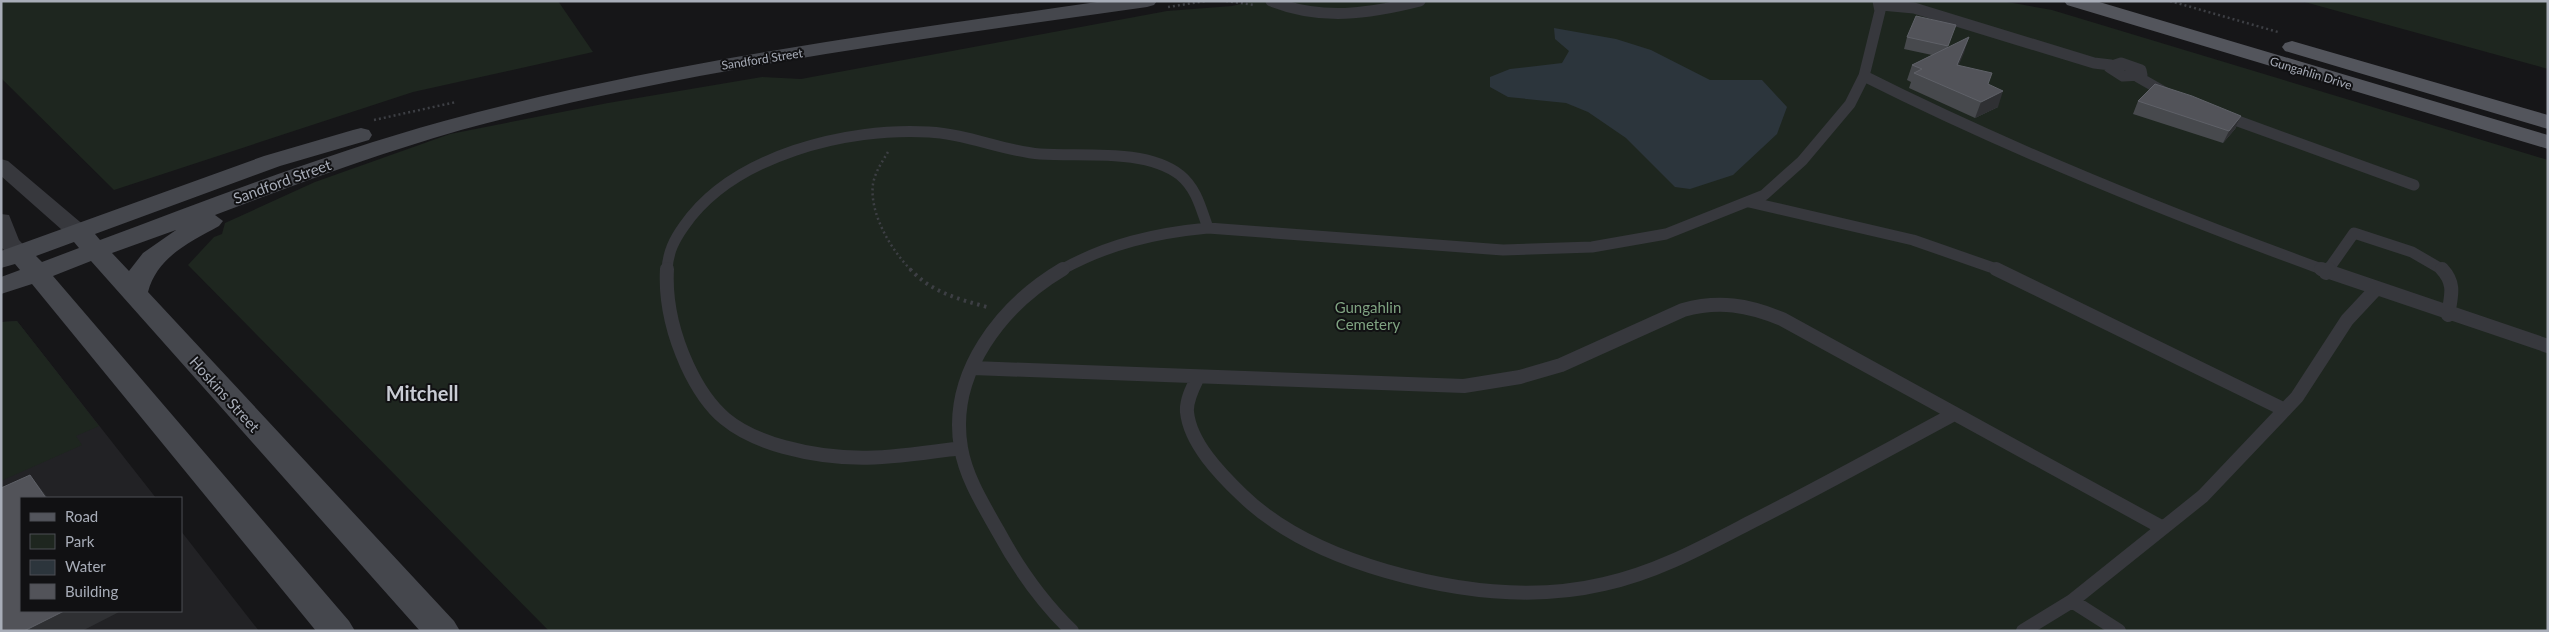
<svg xmlns="http://www.w3.org/2000/svg" width="2549" height="632" viewBox="0 0 2549 632" font-family="Lato,sans-serif">
  <style>
    .built { fill: #222225 }
    .green { fill: #1e261f }
    .water { fill: #2c353c }
    .lines { fill: none; stroke-linecap: round; stroke-linejoin: round }
    .path-far1 { stroke: #3d3f44; stroke-width: 2.5; stroke-dasharray: 2 3; stroke-linecap: butt }
    .path { stroke: #3d3f44; stroke-width: 4; stroke-dasharray: 2.5 4.5; stroke-linecap: butt }
    .lane-far1 { stroke: #37383d; stroke-width: 11 }
    .lane { stroke: #37383d; stroke-width: 14 }
    .street { fill: #37383d; fill-rule: evenodd }
    .secondary { fill: #45474d; fill-rule: evenodd }
    .primary { fill: #53555c; fill-rule: evenodd }
    .wall { fill: #47494d }
    .shaded-wall { fill: #2f3033 }
    .building { fill: #525359; stroke: #5f6168 }
    .labels { text-anchor: middle; dominant-baseline: central; stroke-width: 4; stroke-linejoin: round; paint-order: stroke }
    .far-street-label { font-size: 12px; fill: #a8adb8; stroke: #111113 }
    .street-label { font-size: 15px; fill: #a8adb8; stroke: #111113 }
    .park-label { font-size: 15px; fill: #7fa381; stroke: #111113 }
    .district-label { font-size: 20px; font-weight: bold; fill: #c9ccd4; stroke: #111113 }
  </style>
  <rect width="100%" height="100%" fill="#161618"/>
  <!-- built -->
  <path class="built" d="M17,321L156,498H21V611H181V531L259,631H1V322Z"/>
  <!-- green -->
  <path class="green" d="M1,1H558L593,52L413,92L114,190L1,78Z
    M1253,1H2002L2052,10L2548,160V631H549L188,265L214,237L222,234L225,223L315,182L450,134L608,103L762,77L801,79L1167,11L1232,6Z
    M2301,1H2548V69Z
    M17,321L99,426L76,436L82,445L1,481V322Z"/>
  <!-- water -->
  <path class="water" d="M1554,28L1616,39L1651,50L1710,80H1762L1787,107L1777,134L1733,175L1690,189L1675,187L1626,138L1588,112L1566,103L1508,97L1490,87V77L1510,69L1562,63L1569,51L1555,39Z"/>
  <g class="lines">
    <!-- path-far1 -->
    <path class="path-far1" d="M1226,1L1255,5
      M2170,1L2278,32
      M1168,7L1206,1
      M374,120L456,102
      M888,152C882,162 875,172 873,184C869,213 891,250 911,270"/>
    <!-- path -->
    <path class="path" d="M910,269C931,292 958,299 987,307"/>
    <!-- lane-far1 -->
    <path class="lane-far1" d="M1271,1C1321,21 1369,14 1420,1
      M1878,1L1880,11L1864,76C2013,151 2168,213 2324,270
      M1881,5L1914,8L2094,63L2111,65
      M2121,63L2141,70L2142,75L2123,76L2109,67Z
      M2138,77L2166,93
      M2224,116L2414,185
      M1749,202L1913,240L1999,270
      M667,270C668,252 674,240 684,226C733,155 848,127 929,132C968,134 1003,151 1040,154C1082,157 1145,148 1180,175C1197,189 1201,209 1208,228
      M1061,270C1108,244 1155,233 1208,228L1503,250L1592,247L1666,234L1764,195L1802,161L1850,104L1864,76
      M2328,270L2354,233L2412,252L2443,270"/>
    <!-- lane -->
    <path class="lane" d="M667,269C665,303 673,334 687,365C709,413 734,433 784,447C850,465 895,457 961,448
      M1063,269C1002,305 948,373 961,448C966,478 984,506 998,531C1018,568 1042,602 1072,631
      M1996,269L2285,410
      M2321,269L2548,346
      M2442,269C2456,284 2451,296 2448,315
      M2326,273L2329,269
      M973,368L1464,386L1520,377L1561,365L1683,310C1719,300 1748,305 1782,319L2163,528
      M1198,377C1193,387 1186,400 1187,412C1190,443 1220,474 1242,495C1281,533 1334,556 1386,571C1456,591 1532,601 1604,584C1655,573 1701,548 1747,524C1817,489 1885,451 1954,414
      M2072,601L2119,631
      M2023,631L2072,601L2203,496L2297,397L2347,320L2375,290"/>
    <!-- street -->
    <path class="street" d="M1,159L8,161L86,227L89,232L86,237L78,239L70,237L1,176Z
      M1,214L9,215L19,240L31,253L28,258C15,261 10,256 1,247Z"/>
    <!-- secondary -->
    <path class="secondary" d="M1104,1H1157L1154,5L1147,7C917,40 685,69 461,130C377,154 297,184 215,215L223,221L219,226C190,242 157,257 148,292L454,621L460,631H420L91,261L53,276L349,621L355,631H316L32,284L1,294V277L20,270L15,264L1,268V251L264,156L353,130L361,128L369,130L372,135L369,140L280,166L95,234L100,240C214,198 327,153 444,121C660,62 883,33 1104,1ZM176,230L143,253L129,271L112,253ZM74,242L79,248L42,262L36,256Z"/>
    <!-- primary -->
    <path class="primary" d="M2064,1H2096L2548,135V149L2067,5Z
      M2292,41L2548,115V129L2285,51L2282,47L2285,43Z"/>
  </g>
  <!-- wall -->
  <path class="wall" d="M1952,36L1947,48L1969,37L1958,65L1988,84L1998,107L1975,118L1909,88L1911,82L1907,80L1912,65L1932,55L1904,49L1907,37Z
    M2138,101L2241,116L2235,129L2223,143L2133,114Z"/>
  <!-- shaded-wall -->
  <path class="shaded-wall" d="M1969,37L1964,53L1952,81L1957,65Z
    M2003,91L1998,107L1975,118L1981,102Z
    M2241,116L2235,129L2223,143L2229,131Z
    M30,475L48,498H46Z
    M64,611H121L82,631H24Z"/>
  <!-- building -->
  <path class="building" d="M1916,16L1956,25L1948,46L1907,37Z
    M1969,37L1957,65L1992,73L1988,84L2003,91L1981,102L1914,73L1922,69L1912,65Z
    M2155,84L2192,96L2241,116L2229,131L2138,101Z
    M30,475L46,498H21V611H64L24,631H1V488Z"/>
  <g class="labels">
    <!-- far-street labels -->
    <g class="far-street-label">
      <text transform="translate(762 59) rotate(-9)">Sandford Street</text>
      <text transform="translate(2311 73) rotate(17)">Gungahlin Drive</text>
    </g>
    <!-- street labels -->
    <g class="street-label">
      <text transform="translate(282 181) rotate(-20)">Sandford Street</text>
      <text transform="translate(225 394) rotate(48)">Hoskins Street</text>
    </g>
    <!-- park labels -->
    <g class="park-label">
      <text x="1368" y="307">Gungahlin<tspan x="1368" dy="17">Cemetery</tspan></text>
    </g>
    <!-- district labels -->
    <g class="district-label">
      <text x="422" y="393">Mitchell</text>
    </g>
  </g>
  <!-- border -->
  <rect width="2549" height="632" fill="none" stroke="#a8adb8" stroke-width="5"/>
  <!-- legend -->
  <rect x="20" y="497" width="162" height="115" fill="#111113" stroke="#4d4f55"/>
  <rect x="30" y="513" width="25" height="8" fill="#53555c" stroke="#4d4f55"/>
  <text x="65" y="522" font-size="15" fill="#a8adb8">Road</text>
  <rect x="30" y="534" width="25" height="15" fill="#1e261f" stroke="#4d4f55"/>
  <text x="65" y="547" font-size="15" fill="#a8adb8">Park</text>
  <rect x="30" y="560" width="25" height="15" fill="#2c353c" stroke="#4d4f55"/>
  <text x="65" y="572" font-size="15" fill="#a8adb8">Water</text>
  <rect x="30" y="584" width="25" height="15" fill="#525359" stroke="#4d4f55"/>
  <text x="65" y="597" font-size="15" fill="#a8adb8">Building</text>
</svg>
